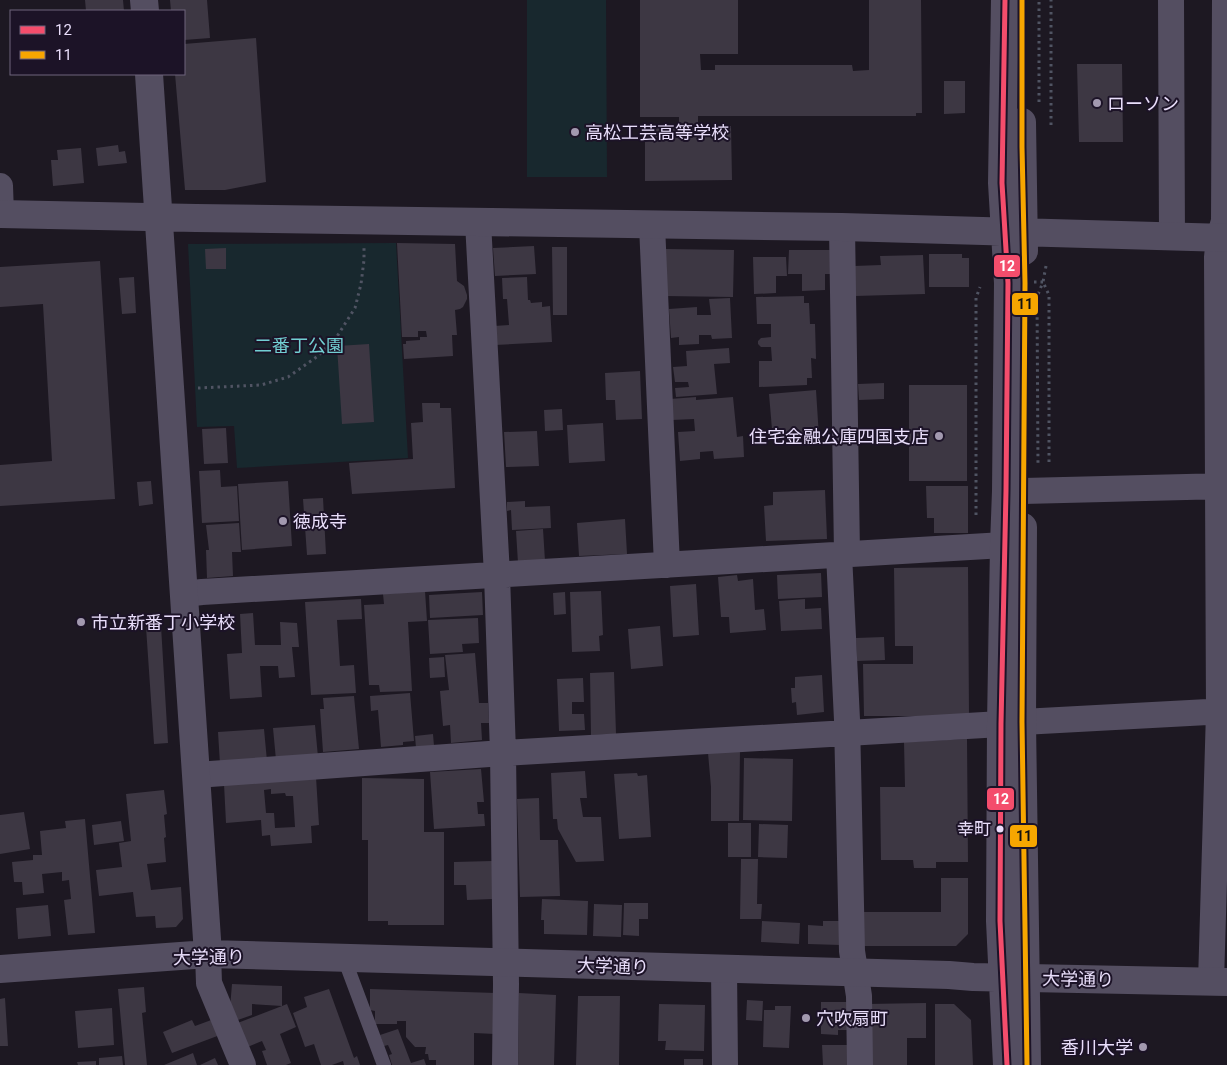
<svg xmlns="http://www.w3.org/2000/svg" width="1227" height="1065" viewBox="0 0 1227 1065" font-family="Roboto,'Noto Sans JP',sans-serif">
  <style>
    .green { fill: #18282e }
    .building { fill: #3d3743; fill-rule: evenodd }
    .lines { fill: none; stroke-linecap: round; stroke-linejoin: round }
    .path { stroke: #505463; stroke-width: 3; stroke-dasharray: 2.5 4; stroke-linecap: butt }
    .service { stroke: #544e61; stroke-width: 14 }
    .minor { stroke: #544e61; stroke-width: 26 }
    .tertiary { stroke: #544e61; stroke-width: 28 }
    .bus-1-casing { stroke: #1c1327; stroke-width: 9 }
    .bus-2-casing { stroke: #1c1327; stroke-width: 9 }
    .bus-1 { stroke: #f44d6c; stroke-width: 5 }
    .bus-2 { stroke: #f7a600; stroke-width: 5 }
    .poi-dot { fill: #a299af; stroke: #1c1327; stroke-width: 2 }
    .bus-dot { fill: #e9defb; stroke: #1c1327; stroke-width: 2 }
    .labels { text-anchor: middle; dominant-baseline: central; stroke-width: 4; stroke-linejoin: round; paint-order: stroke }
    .bus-label { font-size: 17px; fill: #e9defb; stroke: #1c1327; text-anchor: end }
    .poi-label { font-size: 18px; fill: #e9defb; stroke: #1c1327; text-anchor: start }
    .park-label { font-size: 18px; fill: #72cfd3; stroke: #1c1327 }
    .street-label { font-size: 18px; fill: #e9defb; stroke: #1c1327 }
    .line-badge { stroke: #1c1327; stroke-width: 2 }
    .badge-label { font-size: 14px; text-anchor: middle; font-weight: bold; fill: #fff }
    .pale-badge-label { font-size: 14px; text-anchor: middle; font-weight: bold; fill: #111 }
  </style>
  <rect width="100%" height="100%" fill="#1d1822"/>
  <!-- green -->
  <path class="green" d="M527,0H606L607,177H527Z
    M396,243L408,458L237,468L234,426L197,427L188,244Z"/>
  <!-- building -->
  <path class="building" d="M85,0H123L124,11H86Z
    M170,0H207L210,38L184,40V11H171Z
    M640,0H738V54H700L701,70H715V65H852L853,71L869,70V0H921L922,113H916V116H698V126H731L732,180L645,181V126H679V117H640Z
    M256,38L266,182L225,190H185L175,74H184V44Z
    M1077,64H1122L1123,142H1079Z
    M944,81H965V113L944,114Z
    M118,145L119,152L125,151L127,163L98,166L96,148Z
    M81,148L84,183L53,186L51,160H58L57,150Z
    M397,243L455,244L457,281L464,286L467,295V299L463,307L460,309L455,310L457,335H452L453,356L404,359L403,344H406V341L420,340V337H427L426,331H418V337H402Z
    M534,246L536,274L495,276L493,248Z
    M552,247H567V315H553Z
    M226,248V269H206L205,249Z
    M666,249L734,250L733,297L665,296Z
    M789,250H831V274H825V290L802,291V274H788Z
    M929,254H962V258H969V287H929Z
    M923,255L925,294L855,296L854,266L881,265L880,256Z
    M753,257H786L787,276H776V293L754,294Z
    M100,261L115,499L0,506V465L52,461L43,304L0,307V267Z
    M134,277L136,313L122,314L119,278Z
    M527,277L528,300H530L531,303L542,302V307L550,306L552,342L495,345L494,326L509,325L507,299H503L502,278Z
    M804,296V303H809L810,324H815L816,359L811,358L812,378H807V385L759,387V361H772L771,347H761L758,344V341L761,338L771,337V324H757L756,297Z
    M730,298L732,338L712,339L711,335H699V344L679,345V337L671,338L669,309L697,307V315H711L709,299Z
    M369,344L374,422L342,424L337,346Z
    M729,348L730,363L714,364L717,394L676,397L675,388L689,387L688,382H675L673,367L687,366L686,351Z
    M640,371L642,419L616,420L615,400H606L605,373Z
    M884,383V399L859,400L858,384Z
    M909,385H967V481H909Z
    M816,390L819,437L773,441L769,394Z
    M696,397V400L733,397L737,437L743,436L744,457L714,459L713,451L700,452V459L680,461L678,432L695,431L694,419L672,420L670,399Z
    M422,403H440V408H451L455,488L352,494L349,463L413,459L411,423L423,422Z
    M562,409L563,430L545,431L544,410Z
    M603,423L605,461L569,463L567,425Z
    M226,428L228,463L204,464L202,429Z
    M537,431L539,466L506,467L504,432Z
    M220,470L221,487L237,486L239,521L202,523L199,471Z
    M151,481L153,504L139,506L137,482Z
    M288,481L292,546L242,550L238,484Z
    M926,486H968V533H934V518H927Z
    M825,490L827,539L766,541L764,506L773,505V492Z
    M323,498L326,554L307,555L303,499Z
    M525,501V507L550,506L551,528L512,530L511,510L507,511V502Z
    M625,519L627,554L579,556L577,523Z
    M239,523L241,552H232L233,576L207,578L206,550H209L206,525Z
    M543,529L545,561L518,563L516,531Z
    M968,567L969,716H864L863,664H913V646H895L894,568Z
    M821,573L822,597L778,599L777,575Z
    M737,575L738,581L753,579L755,610L764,609L766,630L730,633L729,617H721L718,577Z
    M696,584L699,635L673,637L670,586Z
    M425,591L427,621L408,622L412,691L380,692L379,685H369L364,605L384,604L383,594Z
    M601,591L603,635L599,636L600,651L572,652L570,592Z
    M482,592L483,615L430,618L429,595Z
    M565,592L566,614L554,615L553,593Z
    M361,599L362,619L337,620L340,666L354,665L356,693L311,695L305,602Z
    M805,599V609L821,608L822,629L781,631L779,601Z
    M253,613L255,645H281L280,622L297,623L299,647H292L295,677L279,678L278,666H260L262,697L230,699L227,654L242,653L240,614Z
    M478,618L479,643L462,644L463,652L430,654L428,620Z
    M161,626L168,743L154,744L146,627Z
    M660,626L663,666L631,669L628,629Z
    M884,637L885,660L857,661L856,638Z
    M475,653L479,703H488L489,723H481L482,740L451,743L450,725L443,726L440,691L449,690L445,655Z
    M444,657L445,677L430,678L429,658Z
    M614,672L616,734L591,735L590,673Z
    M822,675L824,712L797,715L796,702L792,703L791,688H795V677Z
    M583,678L584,702H572V714H584L585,730L559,731L557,679Z
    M410,693L414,741L403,742V745L381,747L378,710L371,711L370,696Z
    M354,696L359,749L323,752L320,709H324L323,698Z
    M315,725L318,757L276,760L273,728Z
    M264,729L267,761L220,764L218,732Z
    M433,734L434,746L416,748L415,736Z
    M967,739L968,862H936V868H914L913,860H881L880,787H905L904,742Z
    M740,751L739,821H711V787L708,753Z
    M744,758L793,759L792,821L743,820Z
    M481,769L484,802H477L478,814H484L485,826L434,829L430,772Z
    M585,771L587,798H580L583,817H601L604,861L576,862L558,829L557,819H553L551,773Z
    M637,773L638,776L647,775L651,837L619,839L614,774Z
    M316,777L319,825L311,826L312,843L271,846L270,835L262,836L261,820L226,823L224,784ZM271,789V794L285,793L286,796H293L295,827L275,828L274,813H266L264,790Z
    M362,778L424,779V832H444V925H388V921H368V840H362Z
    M164,790L167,814L164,815L166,837L164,838L166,862L147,864L151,890L181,887L183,919L176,927L156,928L155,916L136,917L133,892L99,896L96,870L122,867L119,843L131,841L126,794Z
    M539,798L540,840H558L560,896L520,897L517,799Z
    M24,812L30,849L0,854V815Z
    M85,819L95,933L68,935L64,900L71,899L69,880L62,881V872L42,874L44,893L23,895L22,882H14L12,862L33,860V855H42L40,831L66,828L65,821Z
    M121,821L124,841L94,845L92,825Z
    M728,823H751V857H728Z
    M759,824L788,825L787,858L758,857Z
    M741,859H758L757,904H762L761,919H740Z
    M492,861V899L467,900L466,885H454V862Z
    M941,878H968V934L956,946H863V912H941Z
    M542,899L588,901L587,935L544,934V920H541Z
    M624,903H648V919H639V936L623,935Z
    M594,904L622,905L621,937L593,936Z
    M48,905L51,936L18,939L16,908Z
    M762,921L800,923L799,944L761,942Z
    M823,921H840V945L808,944V925L823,926Z
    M232,984L282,986V1006L287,1004L296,1027L280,1034L291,1063L286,1065H267L262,1051L266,1050L262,1041L245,1048L235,1024L282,1006L252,1004V1015L235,1021L230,1008Z
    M144,987L146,1012L142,1013L147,1065H125L118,989Z
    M329,989L354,1058L357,1056L360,1065H344L343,1061L332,1065H321L314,1044L305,1047L293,1013L307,1007L304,997Z
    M370,989L496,993L495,1034L474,1033V1065H436V1060H429L428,1054H425L426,1047H415L406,1037V1021H397V1024H375V1011L370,1010Z
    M519,993L556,995L554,1065H518Z
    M578,996H620L619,1065H576Z
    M5,998L8,1046H0V999Z
    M747,1000L763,1001L762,1021L746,1020Z
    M821,1002H850V1030H838V1035L821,1034Z
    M926,1003V1038H907V1065H867V1004Z
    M659,1004L705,1005L704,1051L665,1050L666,1041H658Z
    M935,1004H954L971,1020L973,1065H935Z
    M775,1006H791L789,1048L763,1047L764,1010H775Z
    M112,1008L114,1045L78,1048L75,1011Z
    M214,1019L220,1035L172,1053L163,1032L192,1020L195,1026Z
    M398,1029L411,1063L424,1059L426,1065H392L389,1055L392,1054L388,1045L384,1046L380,1035Z
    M822,1045H850L851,1065H823Z
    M193,1053L197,1065H164Z
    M122,1056L123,1065H99V1058Z
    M215,1058L218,1065H200Z
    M684,1059H703V1065H684Z
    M96,1061V1065H78L77,1062Z"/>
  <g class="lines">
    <!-- path -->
    <path class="path" d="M1039,102V0
      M1051,125V0
      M1046,266L1043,282L1049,295V466
      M1034,282H1043L1037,297L1038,466
      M198,388L261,385L288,377L318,356L336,338L355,308L361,284L364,260V247
      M976,515V298L980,287"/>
    <!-- service -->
    <path class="service" d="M344,958L384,1065"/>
    <!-- minor -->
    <path class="minor" d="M1171,0L1172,237
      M0,186L1,214
      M478,222L497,575L503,753L506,984L505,1065
      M652,225L667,565
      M842,227L847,554
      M1023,491L1227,486
      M839,554L847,720L852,951L859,996L860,1065
      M184,594L202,592L1004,545
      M1022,722L1227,711
      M196,775L503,753L1001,724
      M208,954L209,983L243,1065
      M724,969L725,1065
      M1211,982L1219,712L1217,257L1219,238L1224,221L1225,0"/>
    <!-- tertiary -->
    <path class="tertiary" d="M144,0L145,11
      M1005,0L1002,183L1008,283L1006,491L1004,545L1001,724L1000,921L1007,1065
      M149,74L208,954
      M1022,122L1024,251
      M0,214L196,218L842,227L1227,238
      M1023,527L1022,722L1027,1065
      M0,969L208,954L949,975L973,977L1227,982"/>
    <!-- bus-1 casing -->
    <g class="bus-1-casing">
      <path id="bus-1" d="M1005,0L1002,183L1008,283L1006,491L1001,724L1000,921L1007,1065"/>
    </g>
    <!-- bus-2 casing -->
    <g class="bus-2-casing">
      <path id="bus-2" d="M1022,0V147L1025,283L1022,722L1027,1065"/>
    </g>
    <!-- bus-1 -->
    <use href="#bus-1" class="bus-1"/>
    <!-- bus-2 -->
    <use href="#bus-2" class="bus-2"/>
  </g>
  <!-- markers -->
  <g class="poi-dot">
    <circle cx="1097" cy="103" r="5"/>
    <circle cx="575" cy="132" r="5"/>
    <circle cx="939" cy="436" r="5"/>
    <circle cx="283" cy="521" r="5"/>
    <circle cx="81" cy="622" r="5"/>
    <circle cx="806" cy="1018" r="5"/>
    <circle cx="1143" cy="1047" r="5"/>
  </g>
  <circle class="bus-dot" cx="1000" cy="829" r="4.5"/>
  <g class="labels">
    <!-- bus labels -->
    <g class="bus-label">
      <text x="991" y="829">幸町</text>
    </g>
    <!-- poi labels -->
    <g class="poi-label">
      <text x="1107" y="103">ローソン</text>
      <text x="585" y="132">高松工芸高等学校</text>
      <text x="929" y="436" text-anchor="end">住宅金融公庫四国支店</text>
      <text x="293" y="521">徳成寺</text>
      <text x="91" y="622">市立新番丁小学校</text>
      <text x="816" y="1018">穴吹扇町</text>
      <text x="1133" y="1047" text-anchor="end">香川大学</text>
    </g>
    <!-- park labels -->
    <g class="park-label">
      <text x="299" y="345">二番丁公園</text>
    </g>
    <!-- street labels -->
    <g class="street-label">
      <text transform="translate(209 957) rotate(-1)">大学通り</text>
      <text transform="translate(613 966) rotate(2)">大学通り</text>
      <text transform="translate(1078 979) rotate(1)">大学通り</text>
    </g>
  </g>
  <g class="line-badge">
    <rect x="993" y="254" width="28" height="24" rx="5" fill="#f44d6c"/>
    <rect x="1011" y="292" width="28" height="24" rx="5" fill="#f7a600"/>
    <rect x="986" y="787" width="29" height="24" rx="5" fill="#f44d6c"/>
    <rect x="1009" y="824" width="29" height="24" rx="5" fill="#f7a600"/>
  </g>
  <g class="badge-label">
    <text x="1007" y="271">12</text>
    <text x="1001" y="804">12</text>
  </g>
  <g class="pale-badge-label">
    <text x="1025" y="309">11</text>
    <text x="1024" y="841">11</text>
  </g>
  <!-- legend -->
  <rect x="10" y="10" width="175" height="65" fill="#1c1327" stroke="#6e647c"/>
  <rect x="20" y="26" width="25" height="8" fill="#f44d6c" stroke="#6e647c"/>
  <text x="55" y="35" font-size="15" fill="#e9defb">12</text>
  <rect x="20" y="51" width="25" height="8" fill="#f7a600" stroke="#6e647c"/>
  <text x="55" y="60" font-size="15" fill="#e9defb">11</text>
</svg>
